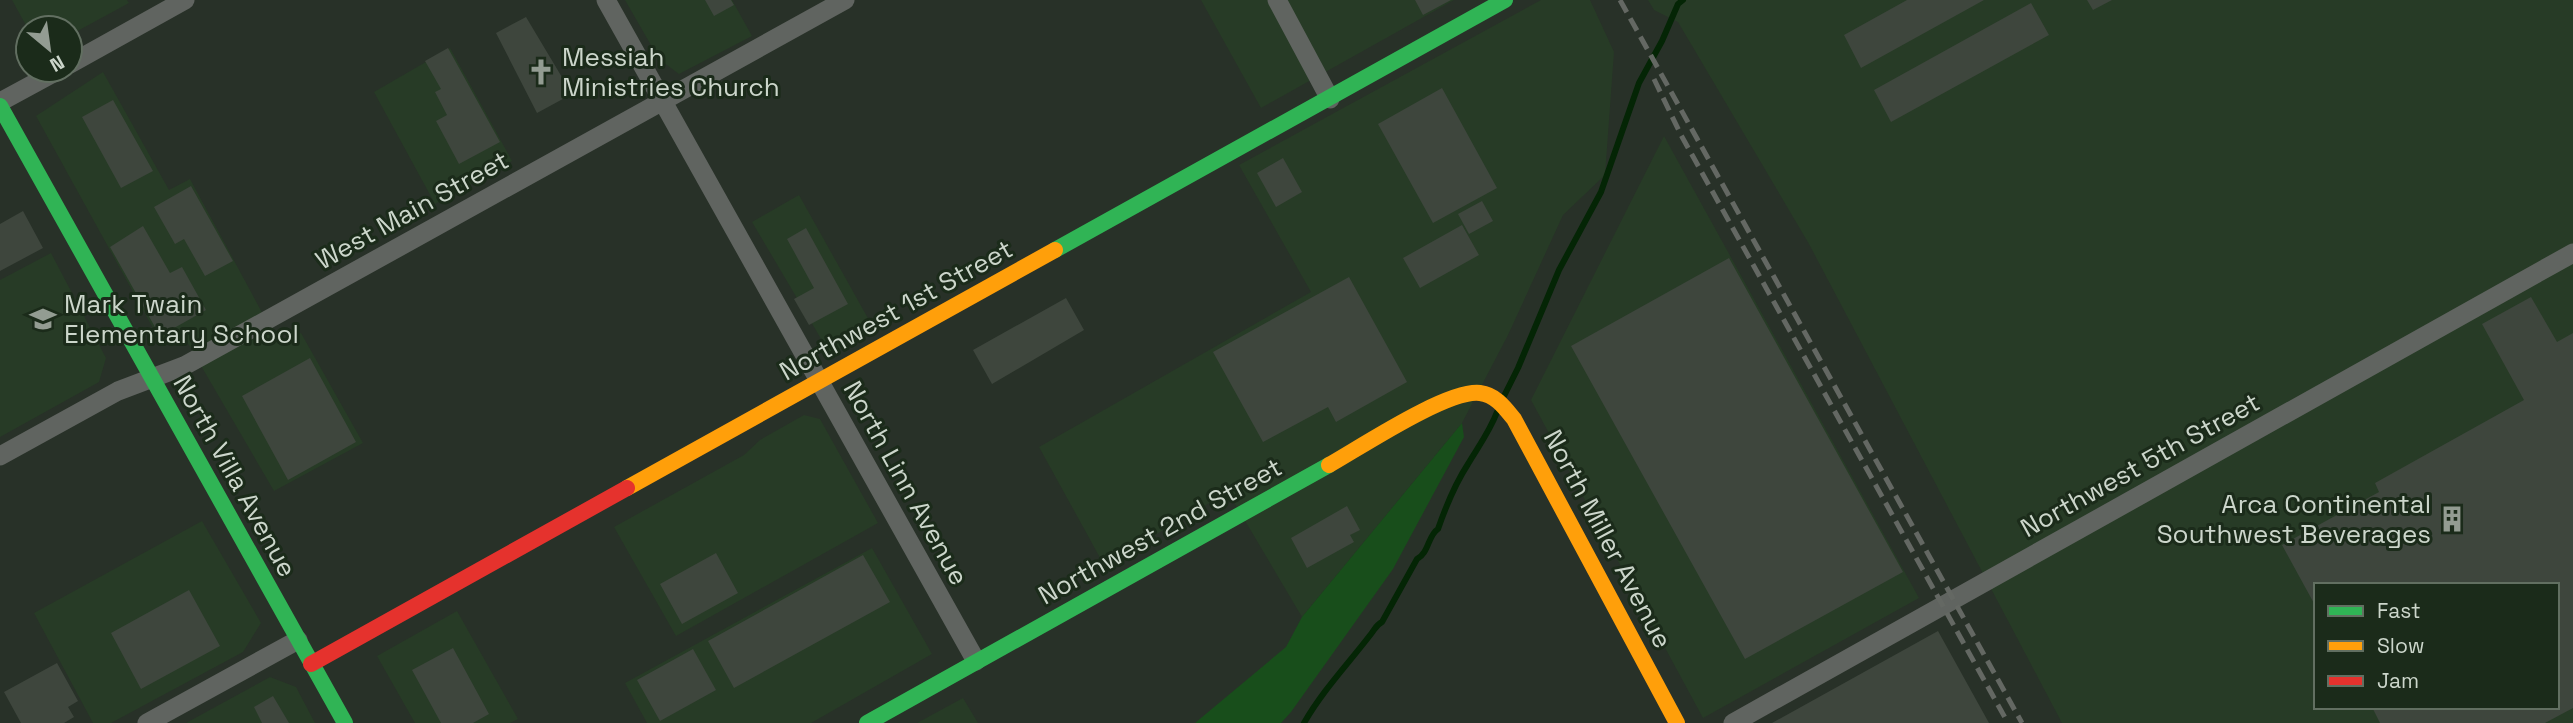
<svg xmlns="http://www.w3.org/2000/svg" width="2573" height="723" viewBox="0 0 2573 723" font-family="'Space Grotesk',sans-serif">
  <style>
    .built { fill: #273b26; fill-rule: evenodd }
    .green { fill: #184e1b }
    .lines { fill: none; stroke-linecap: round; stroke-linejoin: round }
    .stream { stroke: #042505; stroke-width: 6 }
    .building { fill: #3e463d }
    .street { stroke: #606460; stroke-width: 19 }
    .fast { stroke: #30b455; stroke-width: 16 }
    .slow { stroke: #ff9f0a; stroke-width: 16 }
    .jam { stroke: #e5322d; stroke-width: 16 }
    .rail { stroke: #646863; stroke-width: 5; stroke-dasharray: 14 7; stroke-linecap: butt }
    .labels { text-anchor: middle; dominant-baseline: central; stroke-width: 6; stroke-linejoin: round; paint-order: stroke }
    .poi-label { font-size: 26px; fill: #ccd6cb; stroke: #1b2b1a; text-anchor: start }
    .street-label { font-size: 26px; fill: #ccd6cb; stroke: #1b2b1a }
  </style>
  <rect width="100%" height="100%" fill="#283128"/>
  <!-- built -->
  <path class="built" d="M12,0H127L129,3L70,35V28L28,29Z
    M625,0H732L752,36L679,74L659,59Z
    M1201,0H1454L1261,108Z
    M1541,0H1590L1614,52L1605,175L1563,215L1508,335L1462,423L1302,617L1228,492L1104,565L1039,447L1311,292L1239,165Z
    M1648,0H2573V723H2062L1809,244L1678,22L1654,10ZM2316,585H2557V707H2316Z
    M450,48L512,161L435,204L374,92Z
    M103,72L169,190L190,179L279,344L301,333L363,443L274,491L186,340L180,344L159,339L36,116Z
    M1664,136L1919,598L1703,718L1531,400Z
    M799,195L874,329L830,354L752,222Z
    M51,253L106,358L99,382L0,437V280Z
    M804,415L820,419L878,523L676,636L614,527L744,455L760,440Z
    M202,521L261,623L243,652L111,723H93L34,613Z
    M872,548L932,654L811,723H647L625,683Z
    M457,611L518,719L510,723H415L377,656Z
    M270,677L296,687L315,723H186Z
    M963,698L978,723H917Z"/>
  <!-- green -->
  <path class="green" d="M1462,423L1464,437L1393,569L1291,712L1281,723H1195L1286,647L1302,617Z"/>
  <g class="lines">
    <!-- stream -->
    <path class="stream" d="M1504,396L1518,368L1559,270L1601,192L1639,83L1662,41L1678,4L1683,0
      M1304,723C1323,690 1348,664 1371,634C1375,629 1376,625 1382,622L1417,559C1429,553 1428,535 1438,529C1446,506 1455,484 1468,464C1478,447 1490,431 1497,412"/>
  </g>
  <!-- building -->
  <path class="building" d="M705,0H731L734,5L714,16Z
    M1415,0H1451L1423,15Z
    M1907,0H1984L1861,68L1844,35Z
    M2087,0H2112L2093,10Z
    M2031,3L2049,35L1891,122L1874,90Z
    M526,17L572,94L537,113L496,33Z
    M448,48L500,142L459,164L436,121L447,115L435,92L441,89L425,61Z
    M1442,88L1497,188L1433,223L1378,124Z
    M113,100L153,171L121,188L82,117Z
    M1283,158L1302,192L1276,207L1257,173Z
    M191,186L233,261L205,276L184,239L175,244L154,207Z
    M1482,201L1493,221L1469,234L1458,214Z
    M23,211L43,248L0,271V224Z
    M1462,225L1479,255L1420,288L1403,258Z
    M143,226L170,273L182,267L206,310L160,336L110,247Z
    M806,228L848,304L809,325L794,299L814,288L787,239Z
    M1729,258L1903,572L1745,659L1571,346Z
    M1349,277L1407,382L1336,422L1328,407L1263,442L1213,352Z
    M2531,297L2557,342L2573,333V708L2545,723H2380L2372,707H2557V585H2316V607L2282,545L2379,492L2375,483L2524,400L2482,324Z
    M1066,298L1084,330L992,384L973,350Z
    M310,358L356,442L288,480L242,396Z
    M1347,506L1360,530L1350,535L1354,542L1307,568L1291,538Z
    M716,553L738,593L682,624L660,584Z
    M863,555L890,602L734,688L708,641Z
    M189,590L220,646L141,689L111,633Z
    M1938,631L1989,723H1772Z
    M453,648L489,714L473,723H441L412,670Z
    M693,649L716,690L660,721L637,680Z
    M57,663L78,701L68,707L74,717L64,723H21L4,692Z
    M273,696L289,723H262L254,707Z"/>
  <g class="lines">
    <!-- street -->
    <path class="street" d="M606,0L976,661
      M1277,0L1330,99
      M70,64L185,0
      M0,102L59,70
      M0,456L118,391L184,366L845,0
      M147,723L298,640
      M1733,723L2573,253"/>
    <!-- fast -->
    <path class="fast" d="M0,106L345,723
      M1055,250L1505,0
      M867,723L1329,465"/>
    <!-- slow -->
    <path class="slow" d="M1329,465C1361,447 1448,389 1480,393C1496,395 1505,408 1514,419L1677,723
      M627,488L1055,250"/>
    <!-- jam -->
    <path class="jam" d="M311,664L627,488"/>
    <!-- rail -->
    <path class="rail" d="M1620,0L2022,723
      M1654,79L1681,135L2008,723"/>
  </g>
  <!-- icons -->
  <defs>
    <g id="church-bare" transform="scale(2.1)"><path d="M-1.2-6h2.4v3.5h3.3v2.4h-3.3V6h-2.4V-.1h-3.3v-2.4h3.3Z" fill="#939c92" stroke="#1b2b1a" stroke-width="2.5" paint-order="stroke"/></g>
    <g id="school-bare" transform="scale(2.1)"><path d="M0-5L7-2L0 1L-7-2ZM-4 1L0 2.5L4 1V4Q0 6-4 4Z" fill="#939c92" stroke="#1b2b1a" stroke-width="2.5" paint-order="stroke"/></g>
    <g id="building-bare" transform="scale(2.1)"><path d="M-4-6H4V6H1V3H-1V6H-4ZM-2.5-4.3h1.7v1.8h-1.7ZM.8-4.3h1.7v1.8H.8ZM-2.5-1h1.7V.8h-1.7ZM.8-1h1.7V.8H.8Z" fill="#939c92" stroke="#1b2b1a" stroke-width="2.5" paint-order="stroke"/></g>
  </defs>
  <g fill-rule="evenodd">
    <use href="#church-bare" x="541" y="72"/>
    <use href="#school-bare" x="43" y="319"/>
    <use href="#building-bare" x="2452" y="519"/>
  </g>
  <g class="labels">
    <!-- poi labels -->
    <g class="poi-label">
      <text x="562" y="57">Messiah<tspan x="562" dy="30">Ministries Church</tspan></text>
      <text x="64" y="304">Mark Twain<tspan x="64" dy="30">Elementary School</tspan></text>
      <text x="2431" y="504" text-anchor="end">Arca Continental<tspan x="2431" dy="30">Southwest Beverages</tspan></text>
    </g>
    <!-- street labels -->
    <g class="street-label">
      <text transform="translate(412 210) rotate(-29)">West Main Street</text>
      <text transform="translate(896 310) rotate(-29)">Northwest 1st Street</text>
      <text transform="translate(2140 465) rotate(-29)">Northwest 5th Street</text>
      <text transform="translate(235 476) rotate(61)">North Villa Avenue</text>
      <text transform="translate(906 483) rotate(61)">North Linn Avenue</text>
      <text transform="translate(1160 531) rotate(-29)">Northwest 2nd Street</text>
      <text transform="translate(1608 539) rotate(62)">North Miller Avenue</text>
    </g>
  </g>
  <!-- legend -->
  <rect x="2314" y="583" width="245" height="126" fill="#1b2b1a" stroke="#626f61" stroke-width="2"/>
  <rect x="2328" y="606" width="35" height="10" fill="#30b455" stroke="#626f61" stroke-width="2"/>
  <text x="2377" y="618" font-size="21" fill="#ccd6cb">Fast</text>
  <rect x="2328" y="641" width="35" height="10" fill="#ff9f0a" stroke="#626f61" stroke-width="2"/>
  <text x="2377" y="653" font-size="21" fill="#ccd6cb">Slow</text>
  <rect x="2328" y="676" width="35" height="10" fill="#e5322d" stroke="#626f61" stroke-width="2"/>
  <text x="2377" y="688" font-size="21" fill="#ccd6cb">Jam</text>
  <!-- north arrow -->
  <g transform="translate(49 49) rotate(151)"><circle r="33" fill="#1b2b1a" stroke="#626f61" stroke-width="2"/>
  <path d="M0-5L12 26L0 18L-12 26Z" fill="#939c92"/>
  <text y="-10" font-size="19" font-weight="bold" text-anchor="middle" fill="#ccd6cb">N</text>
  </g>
</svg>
